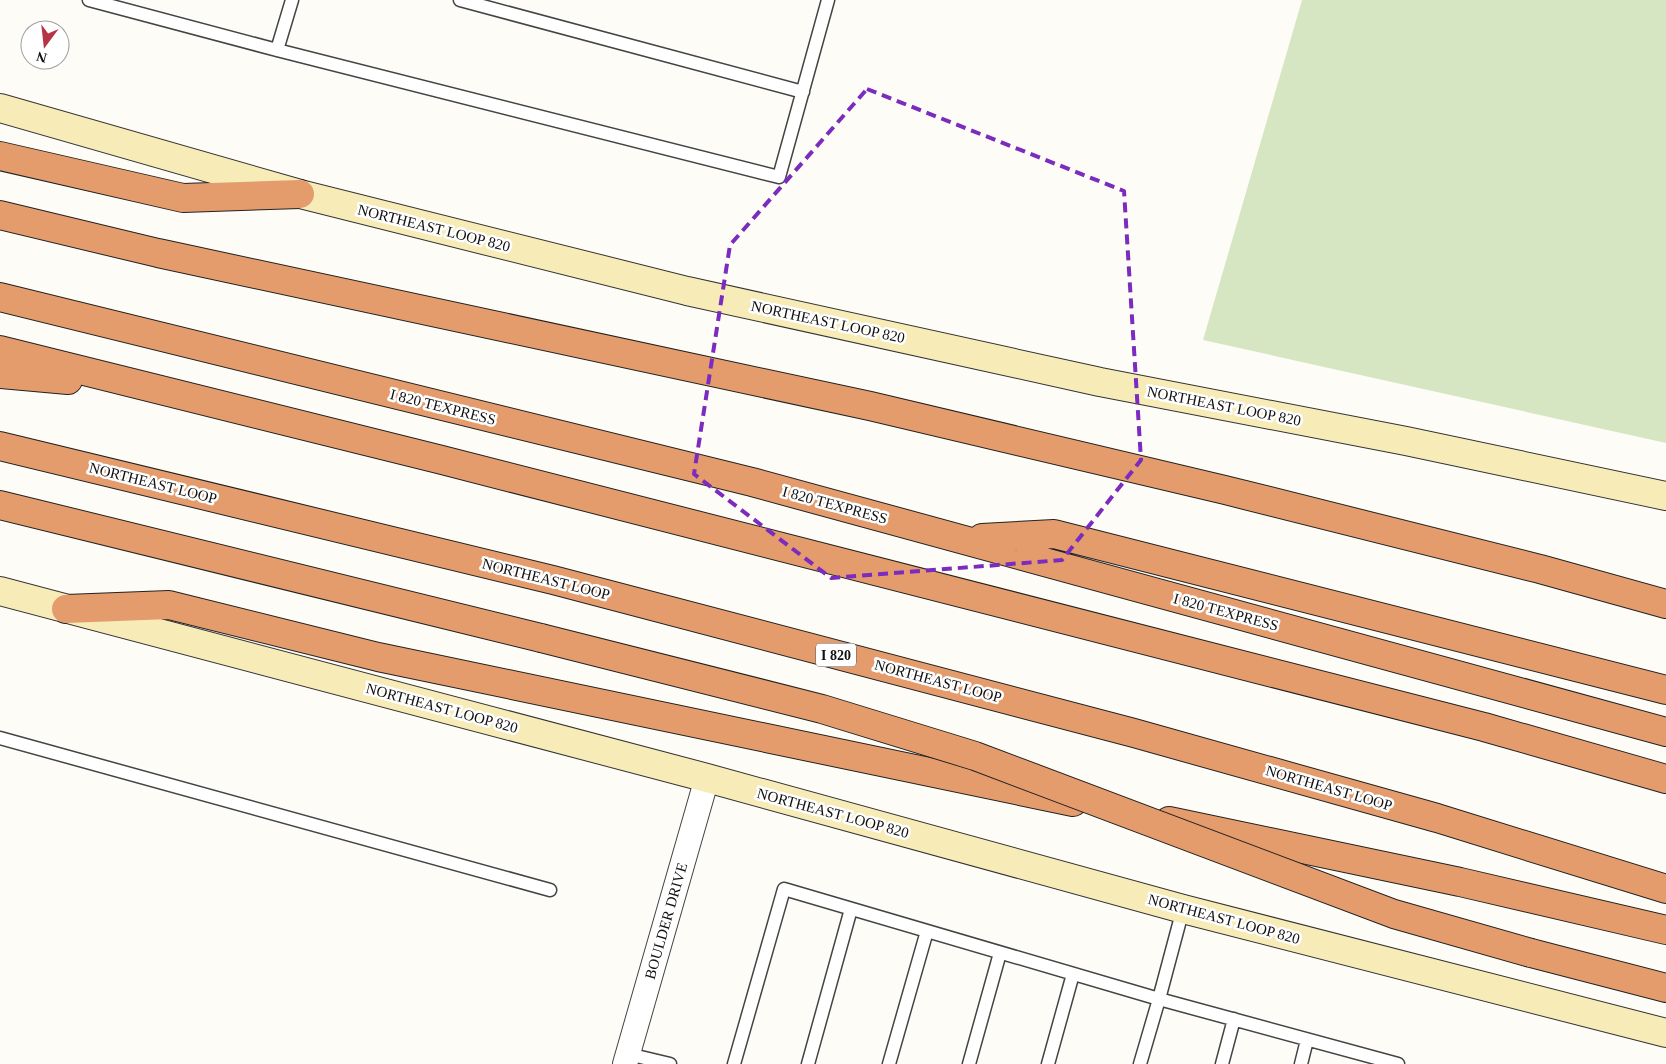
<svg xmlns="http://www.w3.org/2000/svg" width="1666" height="1064" viewBox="0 0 1666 1064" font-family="'Times New Roman',serif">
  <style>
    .green { fill: #d7e6c2 }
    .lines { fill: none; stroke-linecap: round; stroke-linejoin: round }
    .service-casing { stroke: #444; stroke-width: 15 }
    .minor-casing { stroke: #444; stroke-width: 26 }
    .secondary-casing { stroke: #333; stroke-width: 30 }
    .motorway-casing { stroke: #222; stroke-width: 30 }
    .service { stroke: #fff; stroke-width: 12 }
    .minor { stroke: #fff; stroke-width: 24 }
    .secondary { stroke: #f7ecb8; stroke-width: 28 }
    .motorway { stroke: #e59c6d; stroke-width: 28 }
    .motorway-bridge-casing { stroke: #222; stroke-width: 30; stroke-linecap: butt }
    .motorway-bridge { stroke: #e59c6d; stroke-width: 28 }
    .marked { fill: none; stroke: #7b2cbf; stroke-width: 4; stroke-dasharray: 10 6; stroke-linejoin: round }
    .labels { text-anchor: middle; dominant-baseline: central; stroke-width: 5; stroke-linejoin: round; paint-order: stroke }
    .shield { fill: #fff; stroke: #585858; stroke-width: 1 }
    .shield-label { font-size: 14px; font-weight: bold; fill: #111 }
    .street-label { font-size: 15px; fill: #111; stroke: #fff }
  </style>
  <rect width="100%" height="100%" fill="#fefcf6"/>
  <!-- green -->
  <path class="green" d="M1302,0H1666V443L1203,340Z"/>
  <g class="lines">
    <!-- service casing -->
    <g class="service-casing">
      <path id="service" d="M89,0L277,50L779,177L828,0
        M460,0L803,92
        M277,50L292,0
        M0,738L550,890
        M628,1054L670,1064
        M734,1064L784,889L1159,999L1183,909
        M808,1064L851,909
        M889,1064L927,931
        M969,1064L1000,953
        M1048,1064L1073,974
        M1140,1064L1159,999L1398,1064
        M1222,1064L1234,1019
        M1301,1064L1307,1040"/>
    </g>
    <!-- minor casing -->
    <g class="minor-casing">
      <path id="minor" d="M625,1064L707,778"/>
    </g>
    <!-- secondary casing -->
    <g class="secondary-casing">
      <path id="secondary" d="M0,108L300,194L687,291L1100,382L1406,441L1666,496
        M0,591L707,778L1183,909L1666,1033"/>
    </g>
    <!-- motorway casing -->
    <g class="motorway-casing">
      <path id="motorway" d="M0,156L183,198L300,194
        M0,215L158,253L870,406L1225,490L1540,569L1666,604
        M0,297L752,482L1666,732
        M0,350L442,460L1484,727L1666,779
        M0,374L68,380
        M0,446L553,580L1134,733L1437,818L1666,889
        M0,505L541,638
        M982,538L1054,534L1666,690
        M66,609L169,605L378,657L1073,802
        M1169,821L1460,882L1666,930
        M1531,953L1666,988"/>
    </g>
    <!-- service -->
    <use href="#service" class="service"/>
    <!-- minor -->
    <use href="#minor" class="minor"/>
    <!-- secondary -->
    <use href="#secondary" class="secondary"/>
    <!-- motorway -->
    <use href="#motorway" class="motorway"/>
    <!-- motorway-bridge casing -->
    <g class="motorway-bridge-casing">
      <path id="motorway-bridge" d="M541,638L822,709L975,756L1394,914L1531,953"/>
    </g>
    <!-- motorway-bridge -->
    <use href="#motorway-bridge" class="motorway-bridge"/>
  </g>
  <!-- marked area -->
  <path class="marked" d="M867,89L1124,191L1141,460L1062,560L831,578L694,474L730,245Z"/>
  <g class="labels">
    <!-- shield labels -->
    <rect class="shield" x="816" y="643.5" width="40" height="23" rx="4"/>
    <g class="shield-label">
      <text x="836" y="655">I 820</text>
    </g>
    <!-- street labels -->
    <g class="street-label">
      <text transform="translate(434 228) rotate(14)">NORTHEAST LOOP 820</text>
      <text transform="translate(828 322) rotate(12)">NORTHEAST LOOP 820</text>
      <text transform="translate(1224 406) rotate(11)">NORTHEAST LOOP 820</text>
      <text transform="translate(443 407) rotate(14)">I 820 TEXPRESS</text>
      <text transform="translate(153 483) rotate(14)">NORTHEAST LOOP</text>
      <text transform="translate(835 505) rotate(15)">I 820 TEXPRESS</text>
      <text transform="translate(546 579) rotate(14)">NORTHEAST LOOP</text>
      <text transform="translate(1226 612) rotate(15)">I 820 TEXPRESS</text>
      <text transform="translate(938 681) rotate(15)">NORTHEAST LOOP</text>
      <text transform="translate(442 708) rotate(15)">NORTHEAST LOOP 820</text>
      <text transform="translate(1329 788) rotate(16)">NORTHEAST LOOP</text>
      <text transform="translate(833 813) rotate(15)">NORTHEAST LOOP 820</text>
      <text transform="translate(1224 919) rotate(15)">NORTHEAST LOOP 820</text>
      <text transform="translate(666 921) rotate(-74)">BOULDER DRIVE</text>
    </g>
  </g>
  <!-- north arrow -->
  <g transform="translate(45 45) rotate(195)"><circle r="24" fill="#ffffff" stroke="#a0a0a0"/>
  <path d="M0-4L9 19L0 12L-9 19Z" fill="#b43645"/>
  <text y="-8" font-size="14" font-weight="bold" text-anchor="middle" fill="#111111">N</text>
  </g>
</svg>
